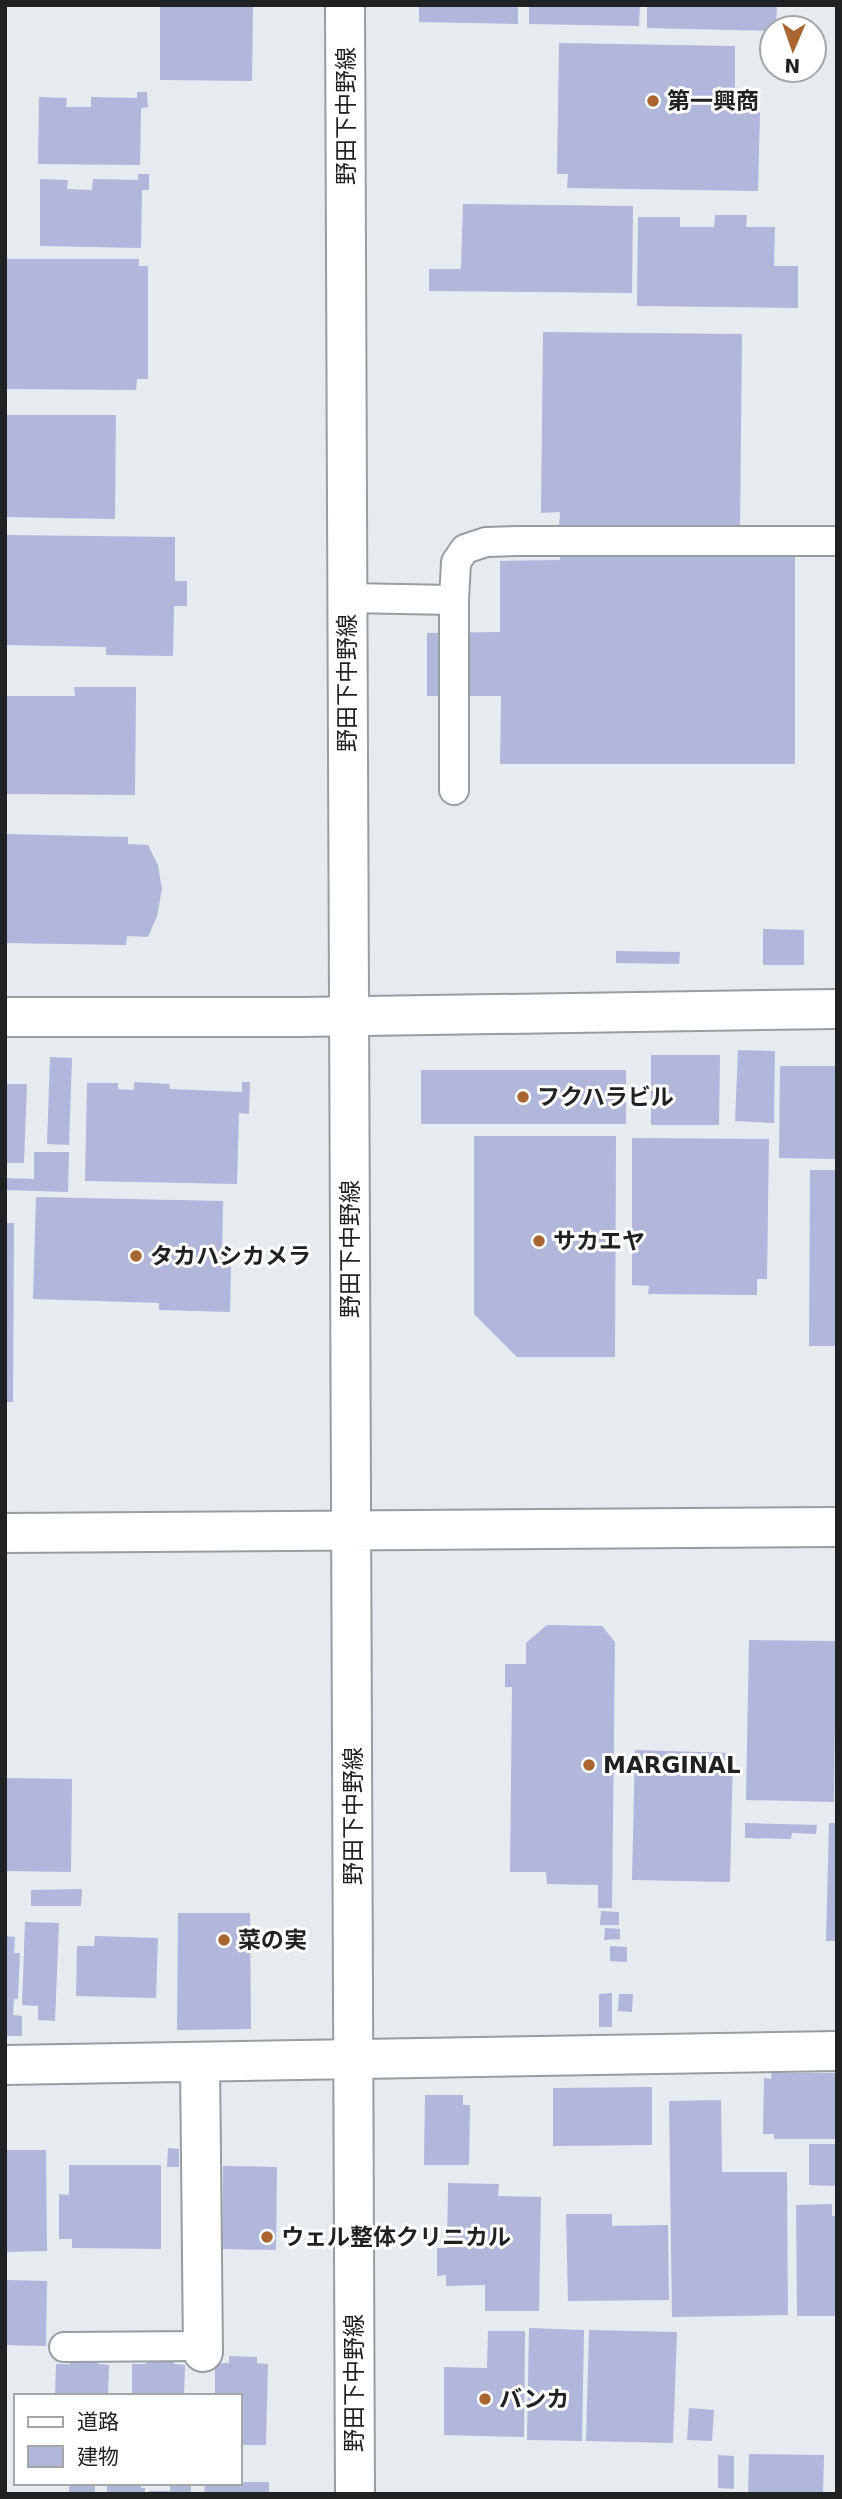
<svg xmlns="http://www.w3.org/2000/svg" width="842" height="2499" viewBox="0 0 842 2499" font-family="'DejaVu Sans','Noto Sans JP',sans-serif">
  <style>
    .building { fill: #b1b6db }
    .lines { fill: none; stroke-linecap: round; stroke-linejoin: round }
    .service-casing { stroke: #989da1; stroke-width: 32 }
    .minor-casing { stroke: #989da1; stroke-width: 42 }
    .tertiary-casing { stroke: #989da1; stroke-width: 42 }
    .service { stroke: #fff; stroke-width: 28 }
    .minor { stroke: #fff; stroke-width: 38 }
    .tertiary { stroke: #fff; stroke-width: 38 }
    .poi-dot { fill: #a96633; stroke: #fff; stroke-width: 2.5 }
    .labels { text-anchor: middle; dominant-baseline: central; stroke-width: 6; stroke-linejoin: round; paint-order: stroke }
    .poi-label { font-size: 23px; font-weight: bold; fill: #1f2122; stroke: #fff; text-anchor: start }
    .street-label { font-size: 23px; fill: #1f2122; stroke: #fff }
  </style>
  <rect width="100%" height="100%" fill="#e6ebef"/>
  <!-- building -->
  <path class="building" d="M160,5H253L252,81L160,80Z
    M419,5H518V24L419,22Z
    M529,5H640L639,26L529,24Z
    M647,5H777L776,28H772V31L647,28Z
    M559,43L735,46V112H760L758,191L567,188L568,174H557Z
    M137,92H147L148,107L141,108L140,165L38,164L39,97L67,98L66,107H91V97L137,98Z
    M138,174H149V190H142L141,248L40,246V179L68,180L67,189L92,190L93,179L138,180Z
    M463,204L633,206L632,293L429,291V269H461Z
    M715,215H747L746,227H775L774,266H798V308L637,306L638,217H680V227H714Z
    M5,259H139V266H148V379H137L136,390L5,389Z
    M543,332L742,334L740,528L559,526L560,512L541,513Z
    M5,415H116L115,519L5,517Z
    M5,535L175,537V581H187V606H174L173,656L106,655V647L5,645Z
    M736,536V557L795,556V764H500L501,696H427V633L500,632V561L560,560V537Z
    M74,687H136L135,795L5,794V696H75Z
    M5,834L128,837V844L148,845L158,865L162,889L157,916L148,937L127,936L126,945L5,943Z
    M763,929L804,930V965H763Z
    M616,951L680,952L679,964L616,963Z
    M738,1050L775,1051L774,1123L735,1121Z
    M651,1055H720L719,1125H651Z
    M50,1057L72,1058L69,1145L47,1144Z
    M780,1066H837V1159L779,1158Z
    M421,1070H626V1124H421Z
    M134,1082L169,1084L170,1089L242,1092V1082H250L249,1114L239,1113L237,1184L85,1181L87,1083H118V1089L134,1090Z
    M5,1084H27L24,1163H5Z
    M474,1136H616L615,1357H517L474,1314Z
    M632,1138L769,1139L767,1279H757V1295L648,1294L649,1286L632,1285Z
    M34,1152H69L68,1192L5,1190V1178L34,1179Z
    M810,1170H837V1346H809Z
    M36,1197L223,1201L222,1265L231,1266L230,1312L159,1310V1303L33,1299Z
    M5,1223H14L13,1402H5Z
    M547,1625L602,1626L615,1642L612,1908H598V1885L547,1884L546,1872H510L512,1687H505V1664H526V1643Z
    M749,1640L836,1641L834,1802L746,1800Z
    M635,1750L733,1753L730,1882L632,1880Z
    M5,1778L72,1779L71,1872L5,1871Z
    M745,1823L817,1825L816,1834L792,1833L791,1839L745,1838Z
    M829,1823H837V1941H826Z
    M82,1889L81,1906H31V1890Z
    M601,1911L619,1912V1925H600Z
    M178,1913H250L251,2029L177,2030Z
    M25,1922L59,1923L55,2021L38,2020V2006L22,2005Z
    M605,1928L620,1929V1939L604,1940Z
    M5,1936L15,1937L14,1953H20L18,1999H14L13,2015L22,2016V2036H5Z
    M95,1936L158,1938L156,1998L76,1996L77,1946H94Z
    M610,1946L627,1947V1962L610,1961Z
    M612,1993V2027H599V1994Z
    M619,1994H633L632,2012L618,2011Z
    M772,2073H837V2139H774V2134H763L764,2078L771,2079Z
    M652,2087V2145L553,2146V2088Z
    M425,2095H463V2105H470L469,2165H424Z
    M721,2100L722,2172H787L788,2315L672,2317L669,2101Z
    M809,2144H837V2186L809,2185Z
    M168,2148L179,2149V2167H167Z
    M5,2150H46L47,2251L5,2252Z
    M69,2165H161V2249L72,2248V2239H59V2194L69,2195Z
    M223,2166L277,2167L276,2250L222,2249Z
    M448,2183L499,2184L498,2196L541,2197L539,2311H485V2285L446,2286V2275L437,2276V2248H447Z
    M832,2204V2216H837V2316H797L796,2205Z
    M566,2214H612V2226L668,2225L669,2300L568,2301Z
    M5,2280L47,2281L46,2346L5,2345Z
    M529,2328L584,2330L582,2441L527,2440Z
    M589,2330L677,2332L673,2443L586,2441Z
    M488,2331H525L524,2437L444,2435V2367L487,2368Z
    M229,2356L257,2357V2363L268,2364L266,2445H240V2396H215V2363H229Z
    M70,2357L99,2358L98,2364L109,2365L108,2396H55L56,2364H70Z
    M147,2357H175L174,2364L185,2365L184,2396H132V2364H146Z
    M689,2408L714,2410L712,2441L687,2440Z
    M749,2454L824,2455L823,2494H748Z
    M718,2455L734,2456V2489L718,2488Z
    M240,2482H269V2494H204L205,2483Z
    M69,2483H95V2494H69Z
    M125,2483H141V2488H145V2494H107V2486L125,2485Z
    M170,2483H191V2494H149V2491H170Z"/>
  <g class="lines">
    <!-- service casing -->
    <g class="service-casing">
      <path id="service" d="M347,598L454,600
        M454,790V600L456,562L465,549L486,542L519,541H837
        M64,2347L202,2346"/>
    </g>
    <!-- minor casing -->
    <g class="minor-casing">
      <path id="minor" d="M5,1017H300L837,1009
        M200,2062L203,2352
        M5,2065L837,2051"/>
    </g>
    <!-- tertiary casing -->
    <g class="tertiary-casing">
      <path id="tertiary" d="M345,5L355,2494
        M5,1533L837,1527"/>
    </g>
    <!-- service -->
    <use href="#service" class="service"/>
    <!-- minor -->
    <use href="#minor" class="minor"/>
    <!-- tertiary -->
    <use href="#tertiary" class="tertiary"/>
  </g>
  <!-- markers -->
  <g class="poi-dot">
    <circle cx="653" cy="101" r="7"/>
    <circle cx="523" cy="1097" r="7"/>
    <circle cx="539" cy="1241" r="7"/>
    <circle cx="136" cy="1256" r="7"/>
    <circle cx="589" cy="1765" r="7"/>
    <circle cx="224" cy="1940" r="7"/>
    <circle cx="267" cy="2237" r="7"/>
    <circle cx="485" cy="2399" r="7"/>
  </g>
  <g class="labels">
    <!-- poi labels -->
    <g class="poi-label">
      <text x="667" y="101">第一興商</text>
      <text x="537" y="1097">フクハラビル</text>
      <text x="553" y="1241">サカエヤ</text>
      <text x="150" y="1256">タカハシカメラ</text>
      <text x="603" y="1765">MARGINAL</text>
      <text x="238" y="1940">菜の実</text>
      <text x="281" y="2237">ウェル整体クリニカル</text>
      <text x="499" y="2399">バンカ</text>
    </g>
    <!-- street labels -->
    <g class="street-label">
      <text transform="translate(346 116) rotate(-90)">野田下中野線</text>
      <text transform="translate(347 683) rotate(-90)">野田下中野線</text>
      <text transform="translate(350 1249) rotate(-90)">野田下中野線</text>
      <text transform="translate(353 1816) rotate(-90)">野田下中野線</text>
      <text transform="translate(354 2383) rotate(-90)">野田下中野線</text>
    </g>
  </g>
  <!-- border -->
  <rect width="842" height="2499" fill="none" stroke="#1f2122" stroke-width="14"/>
  <!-- legend -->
  <rect x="14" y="2394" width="228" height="91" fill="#ffffff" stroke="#a5a6a7" stroke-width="2"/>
  <rect x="28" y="2417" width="35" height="10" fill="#ffffff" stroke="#a5a6a7" stroke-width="2"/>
  <text x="77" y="2429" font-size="21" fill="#1f2122">道路</text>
  <rect x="28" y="2446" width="35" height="21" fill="#b1b6db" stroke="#a5a6a7" stroke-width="2"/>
  <text x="77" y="2464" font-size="21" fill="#1f2122">建物</text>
  <!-- north arrow -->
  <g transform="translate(793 49) rotate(182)"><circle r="33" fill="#ffffff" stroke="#a5a6a7" stroke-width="2"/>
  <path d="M0-5L12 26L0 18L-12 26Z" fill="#a96633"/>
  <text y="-10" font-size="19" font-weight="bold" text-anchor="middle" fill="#1f2122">N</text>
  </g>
</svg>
